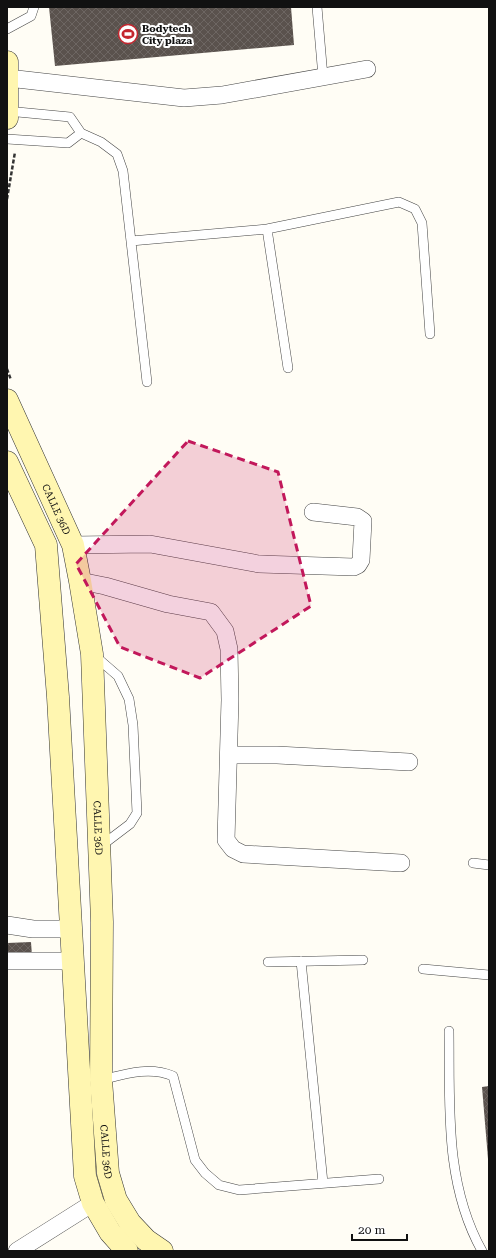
<svg xmlns="http://www.w3.org/2000/svg" width="496" height="1258" viewBox="0 0 496 1258" font-family="'Roboto Serif',serif">
  <style>
    .building { fill: url(#building-cross-hatch) }
    .lines { fill: none; stroke-linecap: round; stroke-linejoin: round }
    .service-casing { stroke: #444; stroke-width: 10 }
    .minor-casing { stroke: #444; stroke-width: 18 }
    .secondary-casing { stroke: #333; stroke-width: 23 }
    .path { stroke: #333; stroke-width: 2.5; stroke-dasharray: 4 2; stroke-linecap: butt }
    .service { stroke: #fff; stroke-width: 9 }
    .minor { stroke: #fff; stroke-width: 17 }
    .secondary { stroke: #fff6b0; stroke-width: 22 }
    .marked { fill: #c2185b; fill-opacity: 0.2; stroke: #c2185b; stroke-width: 3; stroke-dasharray: 8 5; stroke-linejoin: round }
    .labels { text-anchor: middle; dominant-baseline: central; stroke-width: 4; stroke-linejoin: round; paint-order: stroke }
    .poi-label { font-size: 10px; font-weight: bold; fill: #111; stroke: #fff; text-anchor: start }
    .street-label { font-size: 10px; fill: #111; stroke: #fff }
  </style>
  <defs>
    <pattern id="building-cross-hatch" width="8" height="8" patternUnits="userSpaceOnUse"><rect width="8" height="8" fill="#5a524d"/><path d="M0 0l8 8M0 8l8-8" fill="none" stroke="#6d6662"/></pattern>
  </defs>
  <rect width="100%" height="100%" fill="#fffdf5"/>
  <!-- building -->
  <path class="building" d="M49,7H291L294,45L55,66Z
    M31,942L32,956L7,958V943Z
    M489,1086V1159H488L482,1087Z"/>
  <g class="lines">
    <!-- service casing -->
    <g class="service-casing">
      <path id="service" d="M317,7L323,77
        M7,29L31,16L34,7
        M7,111L70,117L81,133L101,142L117,154L123,171L147,382
        M7,139L68,143L81,133
        M267,229L288,368
        M131,241L267,229L399,202L415,209L422,223L430,334
        M95,656L118,676L129,699L133,725L137,813L130,824L101,846
        M473,863L489,865
        M301,961L323,1183
        M268,962L363,960
        M423,969L489,975
        M449,1031C450,1105 444,1183 482,1251
        M101,1080C125,1074 149,1066 173,1076L195,1160L205,1173L219,1185L239,1190L379,1179"/>
    </g>
    <!-- minor casing -->
    <g class="minor-casing">
      <path id="minor" d="M8,78L184,98L222,95L367,69
        M73,545L150,544L259,564L354,567L358,565L361,560L363,521L357,517L313,512
        M80,581L105,586L168,604L211,612L225,631L229,649L230,700L226,840L233,849L243,854L401,863
        M229,755H277L409,762
        M7,925L33,929H70
        M7,961H72
        M17,1251L93,1203"/>
    </g>
    <!-- secondary casing -->
    <g class="secondary-casing">
      <g id="secondary">
        <path d="M7,62V118"/>
        <path id="s1" d="M7,400L73,545L80,581L92,654L102,922L101,1080L108,1173L116,1200L130,1223L146,1240L162,1251"/>
        <path d="M7,462L46,545L58,697L85,1176L93,1203L110,1232L127,1251"/>
      </g>
    </g>
    <!-- path -->
    <path class="path" d="M7,199L15,152
      M7,369L11,380"/>
    <!-- service -->
    <use href="#service" class="service"/>
    <!-- minor -->
    <use href="#minor" class="minor"/>
    <!-- secondary -->
    <use href="#secondary" class="secondary"/>
  </g>
  <!-- marked area -->
  <path class="marked" d="M188,441L278,472L311,606L200,678L120,647L76,564Z"/>
  <!-- icons -->
  <defs>
    <g id="stadium-ring" transform="scale(1)"><circle r="9.5" fill="#fff" stroke="#c4262e" stroke-width="1.5"/><path d="M0-5a6.5 5 0 1 0 0 10a6.5 5 0 1 0 0-10ZM-3.5-1.8h7v3.6h-7Z" fill="#c4262e"/></g>
  </defs>
  <g fill-rule="evenodd">
    <use href="#stadium-ring" x="128" y="34"/>
  </g>
  <g class="labels">
    <!-- poi labels -->
    <g class="poi-label">
      <text x="142" y="28">Bodytech<tspan x="142" dy="12">City plaza</tspan></text>
    </g>
    <!-- street labels -->
    <g class="street-label">
      <text stroke="none"><textPath href="#s1" startOffset="120">CALLE 36D</textPath></text>
      <text stroke="none"><textPath href="#s1" startOffset="444">CALLE 36D</textPath></text>
      <text stroke="none"><textPath href="#s1" startOffset="768">CALLE 36D</textPath></text>
    </g>
  </g>
  <!-- border -->
  <rect width="496" height="1258" fill="none" stroke="#111111" stroke-width="16"/>
  <!-- scale -->
  <path d="M352 1234v6h55v-6" fill="none" stroke="#111111" stroke-width="2"/>
  <text x="358" y="1234" font-size="12" fill="#111111" stroke="#ffffff" stroke-width="3" paint-order="stroke">20 m</text>
</svg>
